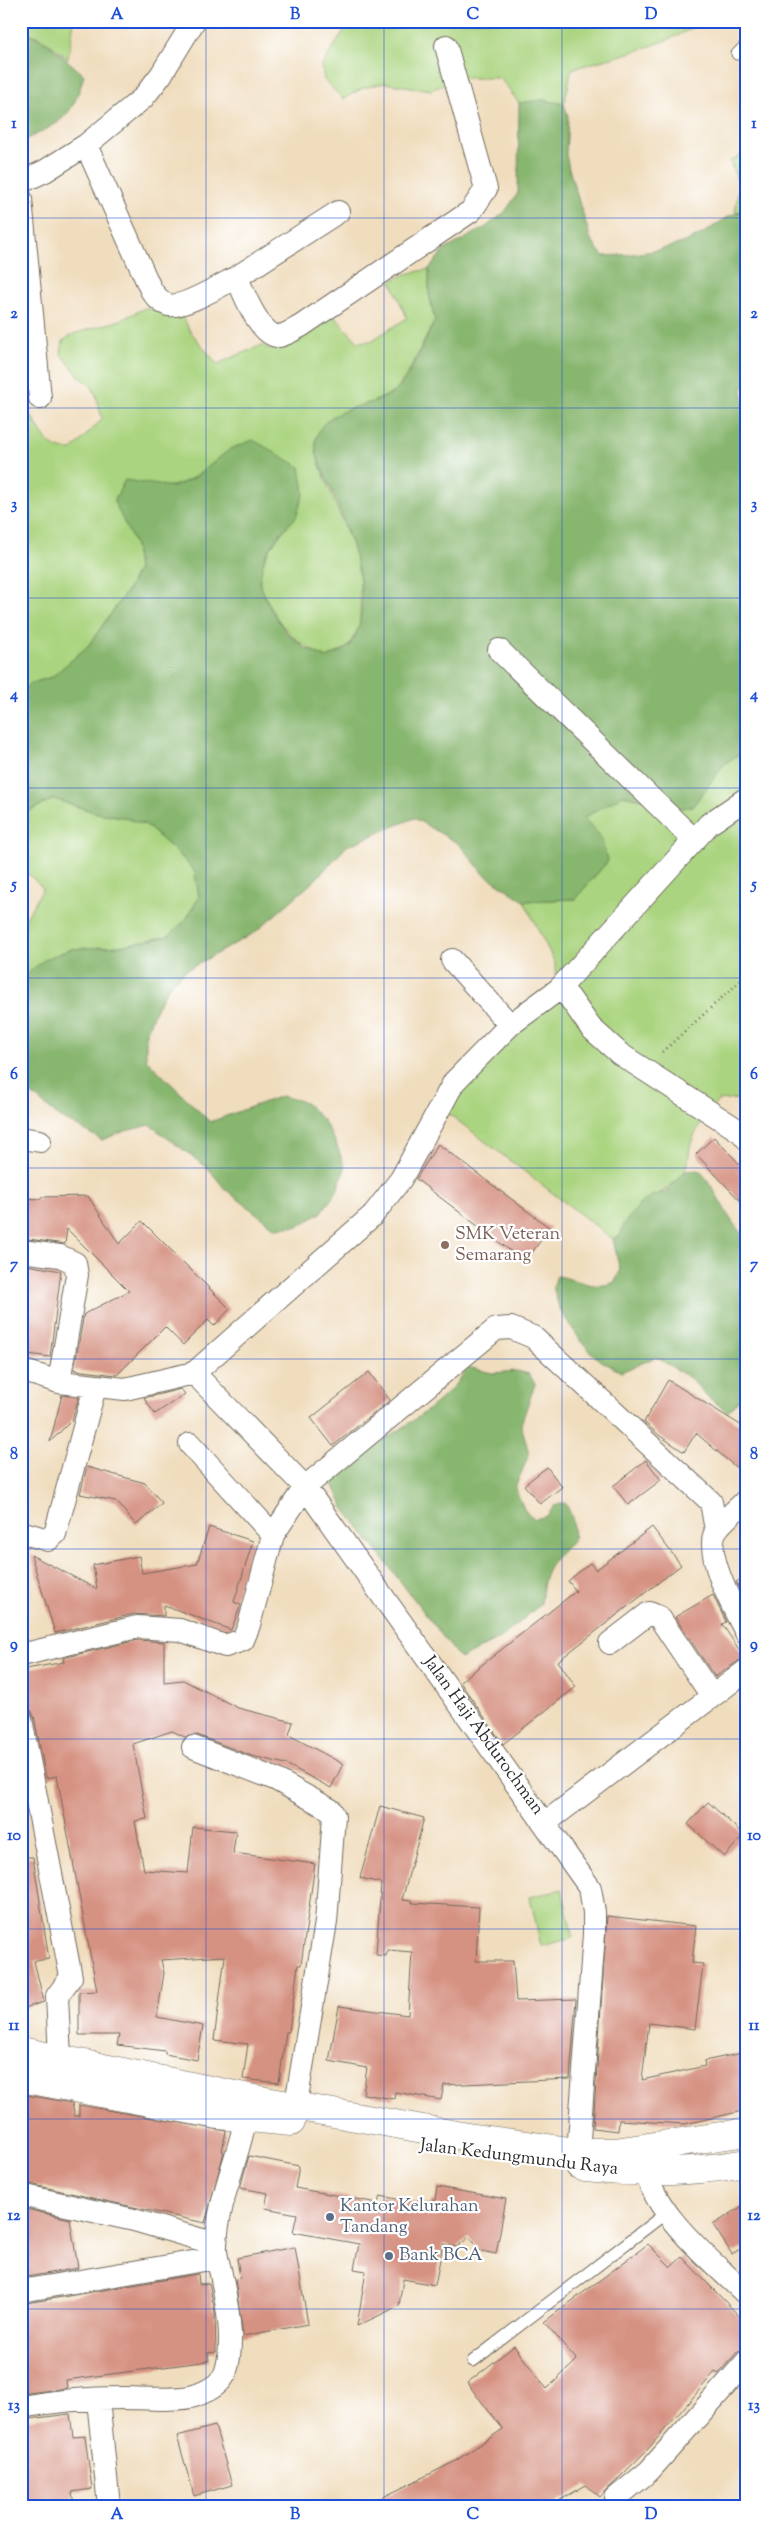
<svg xmlns="http://www.w3.org/2000/svg" width="768" height="2527" viewBox="0 0 768 2527" font-family="'Sorts Mill Goudy',serif">
  <style>
    .green { fill: #aad47f; stroke: #6a8055 }
    .forest { fill: #87b66e; stroke: #59704c }
    .building { fill: #d59181 }
    .lines { fill: none; stroke-linecap: round; stroke-linejoin: round }
    .lane-casing { stroke: #70695e; stroke-width: 13 }
    .street-casing { stroke: #70695e; stroke-width: 24 }
    .secondary-casing { stroke: #70695e; stroke-width: 29 }
    .path { stroke: #70695e; stroke-width: 3; stroke-dasharray: 1 4; stroke-linecap: butt }
    .lane { stroke: #fff; stroke-width: 11 }
    .street { stroke: #fff; stroke-width: 22 }
    .secondary { stroke: #fff; stroke-width: 28 }
    .grid { fill: none; stroke: #1d4ed8; stroke-width: 1; stroke-opacity: 0.55 }
    .education-dot { fill: #8d6e63; stroke: #fff; stroke-width: 2 }
    .service-dot { fill: #5c6f8a; stroke: #fff; stroke-width: 2 }
    .labels { text-anchor: middle; dominant-baseline: central; stroke-width: 4.5; stroke-linejoin: round; paint-order: stroke }
    .education-label { font-size: 18px; fill: #785e54; stroke: #fff; text-anchor: start }
    .street-label { font-size: 18px; fill: #2b2b2b; stroke: #fff }
    .service-label { font-size: 18px; fill: #4e5e75; stroke: #fff; text-anchor: start }
    .neatline { fill: none; stroke: #1d4ed8; stroke-width: 2 }
    .grid-label { font-size: 16px; text-anchor: middle; font-weight: bold; fill: #1d4ed8 }
  </style>
  <rect width="100%" height="100%" fill="#fff"/>
  <filter id="ink" filterUnits="userSpaceOnUse"><feTurbulence type="fractalNoise" baseFrequency=".02" numOctaves="2"/><feDisplacementMap in="SourceGraphic" scale="10" xChannelSelector="R" yChannelSelector="G"/><feConvolveMatrix kernelMatrix="1 2 1 2 8 2 1 2 1" color-interpolation-filters="sRGB"/></filter>
  <filter id="wash" filterUnits="userSpaceOnUse"><feTurbulence type="fractalNoise" baseFrequency=".0096" numOctaves="4" result="noise"/><feDisplacementMap in="SourceGraphic" scale="20" xChannelSelector="R" yChannelSelector="G"/><feGaussianBlur stdDeviation="1.12" result="paint"/><feColorMatrix in="noise" values="0 0 0 0 0 0 0 0 0 0 0 0 0 0 0 0 0 1.4 0 .05"/><feComposite in="paint" operator="in"/></filter>
  <g filter="url(#wash)">
    <rect width="100%" height="100%" fill="#f0ddbe"/>
    <!-- green -->
    <path class="green" d="M21,21H74L68,59C56,49 37,31 21,33Z
      M344,21H704C666,46 616,56 572,69L564,104L543,100L519,103L500,78H460L431,90L384,83L363,88L343,99L324,80L322,66L345,29Z
      M747,151V210L735,212L739,185L730,161Z
      M429,269V294L435,320L409,371L395,392L373,402L319,463L357,558L360,583V626L348,647L327,658C297,644 278,627 266,597C264,593 260,587 260,583C256,560 282,532 296,517L213,464C176,491 168,490 125,481L114,501L135,545L138,569L128,589L88,646L52,677L29,684L21,693V423L31,415C43,434 47,451 72,450L102,419L96,395L90,384L80,377L61,354L63,341L73,334L121,320L145,308L182,315L190,331L217,364L262,345C282,361 316,325 331,313L358,342L371,341L407,318L391,281L406,274Z
      M747,749V1098L718,1101C708,1114 697,1127 691,1143C688,1152 690,1165 684,1172C664,1196 631,1205 620,1236L613,1239L445,1111L465,1083L556,1000L555,963L524,901L575,899L608,861L600,836L583,818L623,795L646,800L693,806L724,764Z
      M54,799L97,813L123,817L146,825L179,854L195,872L199,897L187,918L169,936L120,946L71,949L21,979V927L43,888L21,867V815Z
      M562,1889L573,1938L541,1946L530,1897Z"/>
    <!-- forest -->
    <path class="forest" d="M26,32L47,43L84,75C71,121 62,121 21,142V33Z
      M543,100L564,104L568,116L566,155L569,169L591,240L603,256C635,255 667,251 696,237C714,228 728,213 747,210V384L742,389L747,423V749L724,764L693,806L669,810L646,800L623,795L584,818L600,836L608,861L575,899L524,901L484,874L459,844L414,818L347,846L314,881L254,933L185,971L168,988L155,1010L146,1034V1059L210,1122L281,1096L305,1102L323,1120L336,1143L345,1168L337,1191L321,1213L299,1226L275,1228L225,1189L208,1168L150,1125L125,1131L102,1140L58,1116L21,1085V979L45,959L71,949L120,946L169,936L187,918L199,897L195,872L179,854L146,825L123,817L97,813L54,799L21,815V693L29,684L52,677L88,646L128,590L138,569L135,545L114,501L125,480L173,487L194,478L230,449L253,440L300,467L304,493L296,517L279,535L265,556L259,582L271,610L286,632L305,648L327,658C333,655 345,651 350,645C379,604 347,528 330,486C324,472 313,455 316,439C324,405 370,409 394,392C408,382 427,337 435,320L429,294V269L444,250L486,227L505,212L518,193L519,103Z
      M699,1170C719,1190 725,1221 747,1238V1390L728,1412L708,1397L690,1378L656,1357L621,1372L598,1359L581,1341L560,1310L553,1287L557,1276C578,1279 594,1291 615,1282L620,1271L613,1239L620,1236L624,1224L640,1204L652,1196L665,1192L686,1171Z
      M468,1367L492,1373L517,1371L529,1374L535,1384L521,1424L529,1454L515,1488L525,1511L535,1519L547,1516L554,1506L565,1503C573,1516 575,1526 573,1541C548,1563 544,1571 541,1604L502,1637L460,1659L344,1508L331,1479C342,1471 353,1462 365,1453C401,1427 444,1406 468,1367Z"/>
    <g id="blocks">
      <!-- building -->
      <path class="building" d="M714,1137L747,1172V1208L696,1154Z
        M438,1144L550,1228L525,1262L416,1179Z
        M88,1196L119,1244L142,1221L230,1309L214,1326L208,1320L183,1345L165,1327L117,1375L74,1370L84,1314L129,1291L67,1229L65,1244L21,1238V1198L41,1199V1197Z
        M21,1264L61,1271L50,1357L21,1353Z
        M369,1372L390,1400L333,1446L311,1418Z
        M668,1380L747,1429V1477L696,1433L684,1452L660,1436L644,1422Z
        M181,1389L185,1394L155,1414L144,1398Z
        M62,1395L79,1397L72,1420L50,1442Z
        M646,1460L661,1480L628,1505L613,1486Z
        M87,1467L145,1483L162,1503L136,1525L116,1501L80,1494Z
        M547,1467L562,1487L540,1504L524,1485Z
        M209,1527L253,1541L234,1602L241,1605L231,1630L164,1605V1616L134,1614L55,1633L31,1555L97,1589L93,1565L139,1556L142,1573L197,1564Z
        M652,1527L681,1565L558,1661L576,1687L503,1744L460,1682L576,1591L568,1581L590,1563L596,1570Z
        M747,1576V1605L736,1582Z
        M713,1595L726,1622L722,1624L744,1657L715,1677L675,1617Z
        M138,1640L164,1642V1682L183,1680L238,1708L293,1722L289,1735L343,1764L331,1788L286,1764L252,1756L197,1735L185,1737L172,1731L133,1744L147,1819L135,1821L144,1870L188,1873L193,1827L236,1831L233,1853L315,1864L301,1965H298L289,2032H286L279,2083L243,2079L248,2044L214,2040L225,1956L161,1960L164,1973L157,2017L203,2026L197,2060L165,2054V2051L117,2045L119,2035H79V1992L97,1991L57,1776L46,1778L34,1716L31,1710L21,1706V1670L64,1662L63,1658Z
        M708,1802L744,1835L724,1857L688,1824Z
        M380,1806L424,1818L402,1900L413,1901L412,1903L479,1907L476,1961H513L516,2001L576,1999L570,2079L444,2085L441,2100L395,2092L394,2099L363,2094L367,2068L329,2061L339,2006L408,2015L412,1952L388,1950L386,1956L376,1955L381,1883L360,1878Z
        M21,1857H33L49,1959L34,1961L44,2002L21,2009Z
        M607,1916L696,1926L692,1963L703,1964L695,2029L649,2023L642,2080L705,2066L704,2061L747,2052V2110L685,2124L619,2120L618,2131L593,2128Z
        M21,2094L72,2103L75,2116H79V2105L226,2131L222,2151L224,2152L205,2223L21,2182Z
        M249,2156L299,2166L295,2188L378,2203L380,2196L430,2205L432,2199L435,2200L437,2187L506,2199L496,2254L481,2251L469,2237L457,2247L443,2244L435,2285L403,2279L399,2306L357,2326L366,2271L354,2269L359,2244L293,2232L297,2214L265,2208L268,2193L240,2188Z
        M747,2203V2245L732,2254L713,2225Z
        M21,2208L70,2219L78,2268L21,2278Z
        M648,2244L671,2267L682,2257L747,2324V2348L737,2352L718,2374L715,2372L647,2450L600,2497L586,2485L550,2506H365L454,2462L503,2429L467,2383L514,2346L547,2389L577,2360L544,2322Z
        M295,2247L308,2324L243,2336L235,2279L240,2278L237,2258Z
        M198,2274L199,2284L209,2283L215,2312L216,2352L208,2353L209,2361L66,2380L67,2388L21,2394V2304Z
        M70,2414L73,2437L85,2436L92,2489L72,2492L74,2506H21V2420Z
        M215,2426L232,2485L194,2496L177,2436Z"/>
    </g>
  </g>
  <g filter="url(#ink)">
    <use href="#blocks" fill-opacity="0" stroke="#70695e" stroke-width="1"/>
    <g class="lines">
      <!-- lane casing -->
      <g class="lane-casing">
        <path id="lane" d="M737,54L747,44
          M473,2361L666,2213"/>
      </g>
      <!-- street casing -->
      <g class="street-casing">
        <path id="street" d="M86,145L151,290C156,297 160,302 168,305C182,309 223,284 237,277C243,292 260,337 279,336C286,335 295,329 301,326L471,211L486,189L446,46
          M21,182L45,171L86,145L143,98L161,75L194,21
          M21,199L40,398
          M237,277L338,212
          M499,650L694,840
          M452,960L510,1025
          M559,989L569,997L591,1028L620,1054L741,1132L747,1139
          M21,1138L40,1141
          M21,1251L60,1256L75,1263L77,1275L59,1382
          M21,1370L59,1382L125,1389L194,1373
          M194,1373L305,1487L590,1888L594,1912V1934L577,2167
          M194,1373L373,1215L401,1179L454,1082L510,1025L559,989L709,824L747,798
          M190,1444L273,1535
          M747,1499C738,1509 725,1518 717,1529C701,1551 736,1613 747,1634
          M21,1532L48,1540L55,1534L95,1387
          M610,1643L649,1613L659,1617L712,1696
          M21,1655L137,1627L180,1630L225,1646L243,1640L249,1625L273,1535L305,1487L496,1329L511,1328L533,1337L711,1502L716,1530
          M21,1719L71,1977L57,1996L60,2058
          M193,1747L275,1779L331,1810L334,1816L326,1922L293,2122
          M545,1823L747,1670
          M642,2156C649,2212 709,2258 747,2295
          M21,2195L134,2220L216,2244
          M21,2291L216,2258
          M98,2400L109,2506
          M21,2407C54,2401 89,2398 123,2398C141,2398 179,2401 194,2396C206,2392 222,2384 226,2371C235,2341 227,2305 221,2274C219,2264 215,2255 216,2245C218,2195 243,2150 248,2101
          M616,2498L649,2471L747,2361"/>
      </g>
      <!-- secondary casing -->
      <g class="secondary-casing">
        <path id="secondary" d="M21,2051L249,2098L468,2137L577,2152H615L747,2132
          M21,2078L218,2115L291,2122
          M585,2168C638,2174 695,2172 747,2163"/>
      </g>
      <!-- path -->
      <path class="path" d="M662,1052L747,975"/>
      <!-- lane -->
      <use href="#lane" class="lane"/>
      <!-- street -->
      <use href="#street" class="street"/>
      <!-- secondary -->
      <use href="#secondary" class="secondary"/>
    </g>
  </g>
  <!-- grid -->
  <path class="grid" d="M206,21V2506M384,21V2506M562,21V2506M21,218H747M21,408H747M21,598H747M21,788H747M21,978H747M21,1168H747M21,1359H747M21,1549H747M21,1739H747M21,1929H747M21,2119H747M21,2309H747"/>
  <!-- markers -->
  <circle class="education-dot" cx="445" cy="1245" r="5"/>
  <g class="service-dot">
    <circle cx="330" cy="2217" r="5"/>
    <circle cx="389" cy="2256" r="5"/>
  </g>
  <g class="labels">
    <!-- education labels -->
    <g class="education-label">
      <text x="455" y="1235">SMK Veteran<tspan x="455" dy="21">Semarang</tspan></text>
    </g>
    <!-- street labels -->
    <g class="street-label">
      <text transform="translate(483 1736) rotate(54)">Jalan Haji Abdurochman</text>
      <text transform="translate(519 2158) rotate(7)">Jalan Kedungmundu Raya</text>
    </g>
    <!-- service labels -->
    <g class="service-label">
      <text x="340" y="2207">Kantor Kelurahan<tspan x="340" dy="21">Tandang</tspan></text>
      <text x="399" y="2256">Bank BCA</text>
    </g>
  </g>
  <!-- margin -->
  <rect width="768" height="2527" fill="none" stroke="#fff" stroke-width="55"/>
  <rect x="28" y="28" width="712" height="2472" class="neatline"/>
  <g class="grid-label">
    <text x="117" y="19">A</text>
    <text x="295" y="19">B</text>
    <text x="473" y="19">C</text>
    <text x="651" y="19">D</text>
    <text x="14" y="128">1</text>
    <text x="754" y="128">1</text>
    <text x="14" y="318">2</text>
    <text x="754" y="318">2</text>
    <text x="14" y="509">3</text>
    <text x="754" y="509">3</text>
    <text x="14" y="699">4</text>
    <text x="754" y="699">4</text>
    <text x="14" y="889">5</text>
    <text x="754" y="889">5</text>
    <text x="14" y="1079">6</text>
    <text x="754" y="1079">6</text>
    <text x="14" y="1269">7</text>
    <text x="754" y="1269">7</text>
    <text x="14" y="1459">8</text>
    <text x="754" y="1459">8</text>
    <text x="14" y="1649">9</text>
    <text x="754" y="1649">9</text>
    <text x="14" y="1840">10</text>
    <text x="754" y="1840">10</text>
    <text x="14" y="2030">11</text>
    <text x="754" y="2030">11</text>
    <text x="14" y="2220">12</text>
    <text x="754" y="2220">12</text>
    <text x="14" y="2410">13</text>
    <text x="754" y="2410">13</text>
    <text x="117" y="2519">A</text>
    <text x="295" y="2519">B</text>
    <text x="473" y="2519">C</text>
    <text x="651" y="2519">D</text>
  </g>
</svg>
